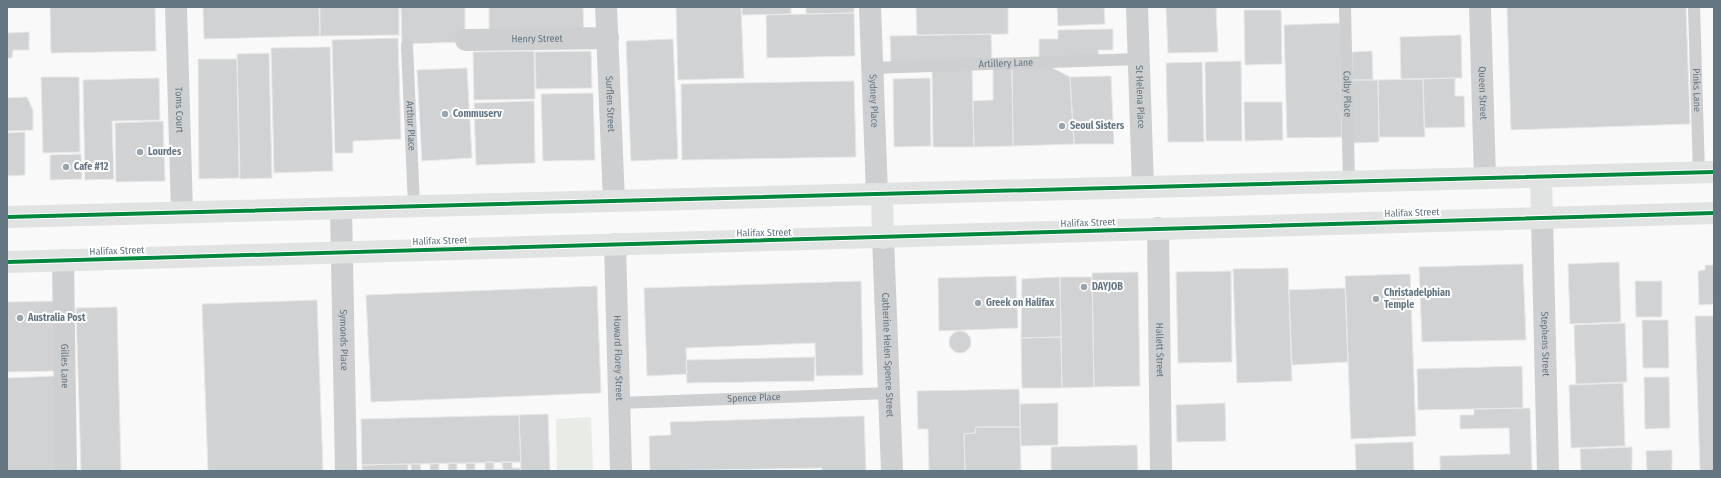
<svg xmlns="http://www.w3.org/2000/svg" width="1721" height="478" viewBox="0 0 1721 478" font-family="'Fira Sans Condensed',sans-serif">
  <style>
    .green { fill: #e8ebe6 }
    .building { fill: #d0d2d3; stroke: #e8e8e8 }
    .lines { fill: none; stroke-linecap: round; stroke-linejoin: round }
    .lane { stroke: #cecfd0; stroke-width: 12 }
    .street { stroke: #cecfd0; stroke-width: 22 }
    .secondary { stroke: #e1e2e2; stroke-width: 22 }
    .cycleway-casing { stroke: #fff; stroke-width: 6 }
    .cycleway { stroke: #00873e; stroke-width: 4 }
    .poi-dot { fill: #99a4ac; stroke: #fff; stroke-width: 1.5 }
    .labels { text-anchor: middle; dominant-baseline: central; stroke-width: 4; stroke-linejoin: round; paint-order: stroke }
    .street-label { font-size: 10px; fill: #657683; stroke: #fff }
    .poi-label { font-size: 10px; font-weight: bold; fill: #657683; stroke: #fff; text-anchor: start }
  </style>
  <rect width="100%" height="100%" fill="#f9f9f9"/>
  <!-- green -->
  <path class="green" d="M591,417L593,471H557L556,419Z"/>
  <!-- building -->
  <path class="building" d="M50,7H155L156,51L51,53Z
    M203,7H319L320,36L204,39Z
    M320,7H399V35L320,36Z
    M401,7H465V42L402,44Z
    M489,7H583L584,36L489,37Z
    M676,7H741L744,78L678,80Z
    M742,7H791V14L742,15Z
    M806,7H854V13L806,14Z
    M916,7H1008V34L917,35Z
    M1057,7H1104L1105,24L1058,26Z
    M1166,7H1216L1218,52L1168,53Z
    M1507,7H1686L1690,124L1511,130Z
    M1244,10H1281L1282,64L1245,65Z
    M854,13L855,56L767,58L766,15Z
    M1340,23L1342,137L1287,138L1284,25Z
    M1113,29V50H1098L1099,58H1039V39H1058V30Z
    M29,32V50H13L12,58H7V33Z
    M991,34L992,59L891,63L890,36Z
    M1461,35L1462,78L1401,79L1400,37Z
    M398,38L401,139L353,141V153H335L332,40Z
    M673,39L678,159L631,161L626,41Z
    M330,47L333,171L274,173L271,48Z
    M534,51L535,99L474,100L473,52Z
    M591,51L592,88L536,89L535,52Z
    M1372,51L1373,80H1352V52Z
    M269,53L272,178L240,179L237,54Z
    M198,59H237L239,178L199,179Z
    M1241,61L1242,141H1206L1205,62Z
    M1202,62L1204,142H1168L1166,63Z
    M972,67L974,147H933L932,68Z
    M1051,67L1070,77L1074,144L1013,146L1012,68Z
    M467,68L472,158L422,161L417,70Z
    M993,68H1012L1013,146L974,147L973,101L993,100Z
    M1111,76L1114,144H1074L1070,77Z
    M41,77H79L80,152L43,153Z
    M159,78L160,120L112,121L114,179L85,180L83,80Z
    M930,78L931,146L894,147L893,79Z
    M1455,78V96H1464L1465,127L1424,128L1423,79Z
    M1423,79L1425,137H1379L1378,80Z
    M1352,80H1378L1379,142L1353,143Z
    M854,81L856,157L682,160L681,84Z
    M593,93L595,160L543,161L541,94Z
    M27,97L33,110V130L7,131V98Z
    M534,101L535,163L476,165L474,103Z
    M1244,102H1282L1283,140L1245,141Z
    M163,121L165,181L116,182L115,123Z
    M25,132V175L7,176V133Z
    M81,154L82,179L50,180V155Z
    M1619,262L1621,322L1570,324L1568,264Z
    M1523,264L1526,340L1422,342L1419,267Z
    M1705,265H1714V304L1699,305L1698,271L1705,270Z
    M1288,268L1292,381L1237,383L1233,269Z
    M1231,271L1232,362L1178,363L1176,272Z
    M1138,272L1140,386L1094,387L1092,273Z
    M1410,274L1416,436L1351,439L1345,276Z
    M1016,276L1018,328L939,331L938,278Z
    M1060,277L1061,337L1021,338L1022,279Z
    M1060,277H1092L1094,387L1062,388Z
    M861,281L863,375L816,376L815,343L686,348L687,374L647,376L644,288Z
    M1635,281H1662V317H1636Z
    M597,286L601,393L371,402L366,295Z
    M1345,288L1348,362L1292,365L1289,290Z
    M317,300L323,471H208L202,304Z
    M57,301L59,371L7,372V302Z
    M117,307L121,471H81L76,308Z
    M1695,316H1714V471H1700Z
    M1642,320H1668L1669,368H1643Z
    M1625,323L1627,382L1576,384L1574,325Z
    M949 342a11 11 0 1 1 22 0a11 11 0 1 1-22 0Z
    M1061,337L1062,388H1022L1021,338Z
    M815,357L814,381L687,383L686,360Z
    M1522,366L1523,408L1418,410L1417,369Z
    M58,376L61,471H7V378Z
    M1644,377H1669L1670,428L1645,429Z
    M1623,383L1625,446L1571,448L1569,385Z
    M1019,389L1020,427H976L975,433L964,434L965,471H929L928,429H918L917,391Z
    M1058,403V445L1021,446L1020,404Z
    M1225,403L1226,441L1177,442L1176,405Z
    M1530,408L1532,471H1440V456L1510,454L1509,428L1460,429V415H1474V409Z
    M548,414L550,471H521L519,415Z
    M519,415L521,462L362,465L361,419Z
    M864,416L866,471H822V468L650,471L649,436L671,435L670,422Z
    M976,427H1020L1021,471H965L964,434L975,433Z
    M1413,442L1414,471H1356L1355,444Z
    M1137,445L1138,471H1051V447Z
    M1632,447V471H1581L1580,449Z
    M1672,450V471H1647L1646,451Z
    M485,462H494V469H503V471H485Z
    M502,462H512V468H521V471H503Z
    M439,463V471H448H430V464Z
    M448,463H457V470L466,471H448Z
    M466,463H475V470H485V471H466Z
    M408,464V471H362V465Z
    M411,464H420L421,471H411Z"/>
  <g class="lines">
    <!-- lane -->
    <g class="lane">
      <path id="s1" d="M1345,7L1349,182"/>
      <path id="s2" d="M1694,7L1699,173"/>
      <path id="s3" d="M407,45L414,206"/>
      <path id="s4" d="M873,68L1139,59"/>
      <path id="s5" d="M619,403L889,393"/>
    </g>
    <!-- street -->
    <g class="street">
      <path id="s6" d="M176,7L182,212"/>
      <path id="s7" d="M606,7L614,201"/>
      <path id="s8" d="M870,7L877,194"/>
      <path id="s9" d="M1137,7L1143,187"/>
      <path id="s10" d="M1480,7L1485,178"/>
      <path id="s11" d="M466,40L608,38"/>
      <path id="s12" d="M341,208L346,471"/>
      <path id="s13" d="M1542,218L1548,471"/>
      <path id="s14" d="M1158,228L1161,471"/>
      <path id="s15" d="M883,238L892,471"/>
      <path id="s16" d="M615,244L621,471"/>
      <path id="s17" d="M63,260L66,471"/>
    </g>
    <!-- secondary -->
    <path class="secondary" d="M1541,177L1542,218
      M882,194L883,238
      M7,217L1714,172
      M7,262L1714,213"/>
    <!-- cycleway casing -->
    <g class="cycleway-casing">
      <path id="cycleway" d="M7,217L1714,172
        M7,262L1714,213"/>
    </g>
    <!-- cycleway -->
    <use href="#cycleway" class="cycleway"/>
  </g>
  <!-- markers -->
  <g class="poi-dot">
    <circle cx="445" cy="114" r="4"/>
    <circle cx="1062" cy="126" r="4"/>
    <circle cx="140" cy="152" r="4"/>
    <circle cx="66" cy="167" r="4"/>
    <circle cx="1084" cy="287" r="4"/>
    <circle cx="1376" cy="299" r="4"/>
    <circle cx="978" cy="303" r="4"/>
    <circle cx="20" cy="318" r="4"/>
  </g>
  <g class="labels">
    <!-- street labels -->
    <g class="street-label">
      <text stroke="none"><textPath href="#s11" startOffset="71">Henry Street</textPath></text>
      <text stroke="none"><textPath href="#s4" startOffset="133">Artillery Lane</textPath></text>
      <text stroke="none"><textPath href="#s2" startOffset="83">Pinks Lane</textPath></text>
      <text stroke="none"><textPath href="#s10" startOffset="86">Queen Street</textPath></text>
      <text stroke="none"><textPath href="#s1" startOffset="87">Colby Place</textPath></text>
      <text stroke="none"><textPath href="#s9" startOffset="90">St Helena Place</textPath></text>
      <text stroke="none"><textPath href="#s8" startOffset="94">Sydney Place</textPath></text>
      <text stroke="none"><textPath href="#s7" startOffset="97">Surflen Street</textPath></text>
      <text stroke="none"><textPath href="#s6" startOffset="103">Toms Court</textPath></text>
      <text stroke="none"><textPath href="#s3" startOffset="81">Arthur Place</textPath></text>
      <text transform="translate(1412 213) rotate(-2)">Halifax Street</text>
      <text transform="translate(1088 223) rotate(-2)">Halifax Street</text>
      <text transform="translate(764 233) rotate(-1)">Halifax Street</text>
      <text transform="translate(440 241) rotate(-2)">Halifax Street</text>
      <text transform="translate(117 251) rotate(-2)">Halifax Street</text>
      <text stroke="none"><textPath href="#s12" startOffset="132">Symonds Place</textPath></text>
      <text stroke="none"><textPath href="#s13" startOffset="126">Stephens Street</textPath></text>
      <text stroke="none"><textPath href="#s14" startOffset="122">Hallett Street</textPath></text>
      <text stroke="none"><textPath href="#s15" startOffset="117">Catherine Helen Spence Street</textPath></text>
      <text stroke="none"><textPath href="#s16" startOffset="114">Howard Florey Street</textPath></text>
      <text stroke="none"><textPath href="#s17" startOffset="106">Gilles Lane</textPath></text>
      <text stroke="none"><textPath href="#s5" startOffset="135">Spence Place</textPath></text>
    </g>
    <!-- poi labels -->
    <g class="poi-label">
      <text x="453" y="114">Commuserv</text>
      <text x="1070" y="126">Seoul Sisters</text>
      <text x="148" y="152">Lourdes</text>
      <text x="74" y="167">Cafe #12</text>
      <text x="1092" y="287">DAYJOB</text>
      <text x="1384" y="293">Christadelphian<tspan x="1384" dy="12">Temple</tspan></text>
      <text x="986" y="303">Greek on Halifax</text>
      <text x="28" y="318">Australia Post</text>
    </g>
  </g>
  <!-- border -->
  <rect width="1721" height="478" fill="none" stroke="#657683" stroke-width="16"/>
</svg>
